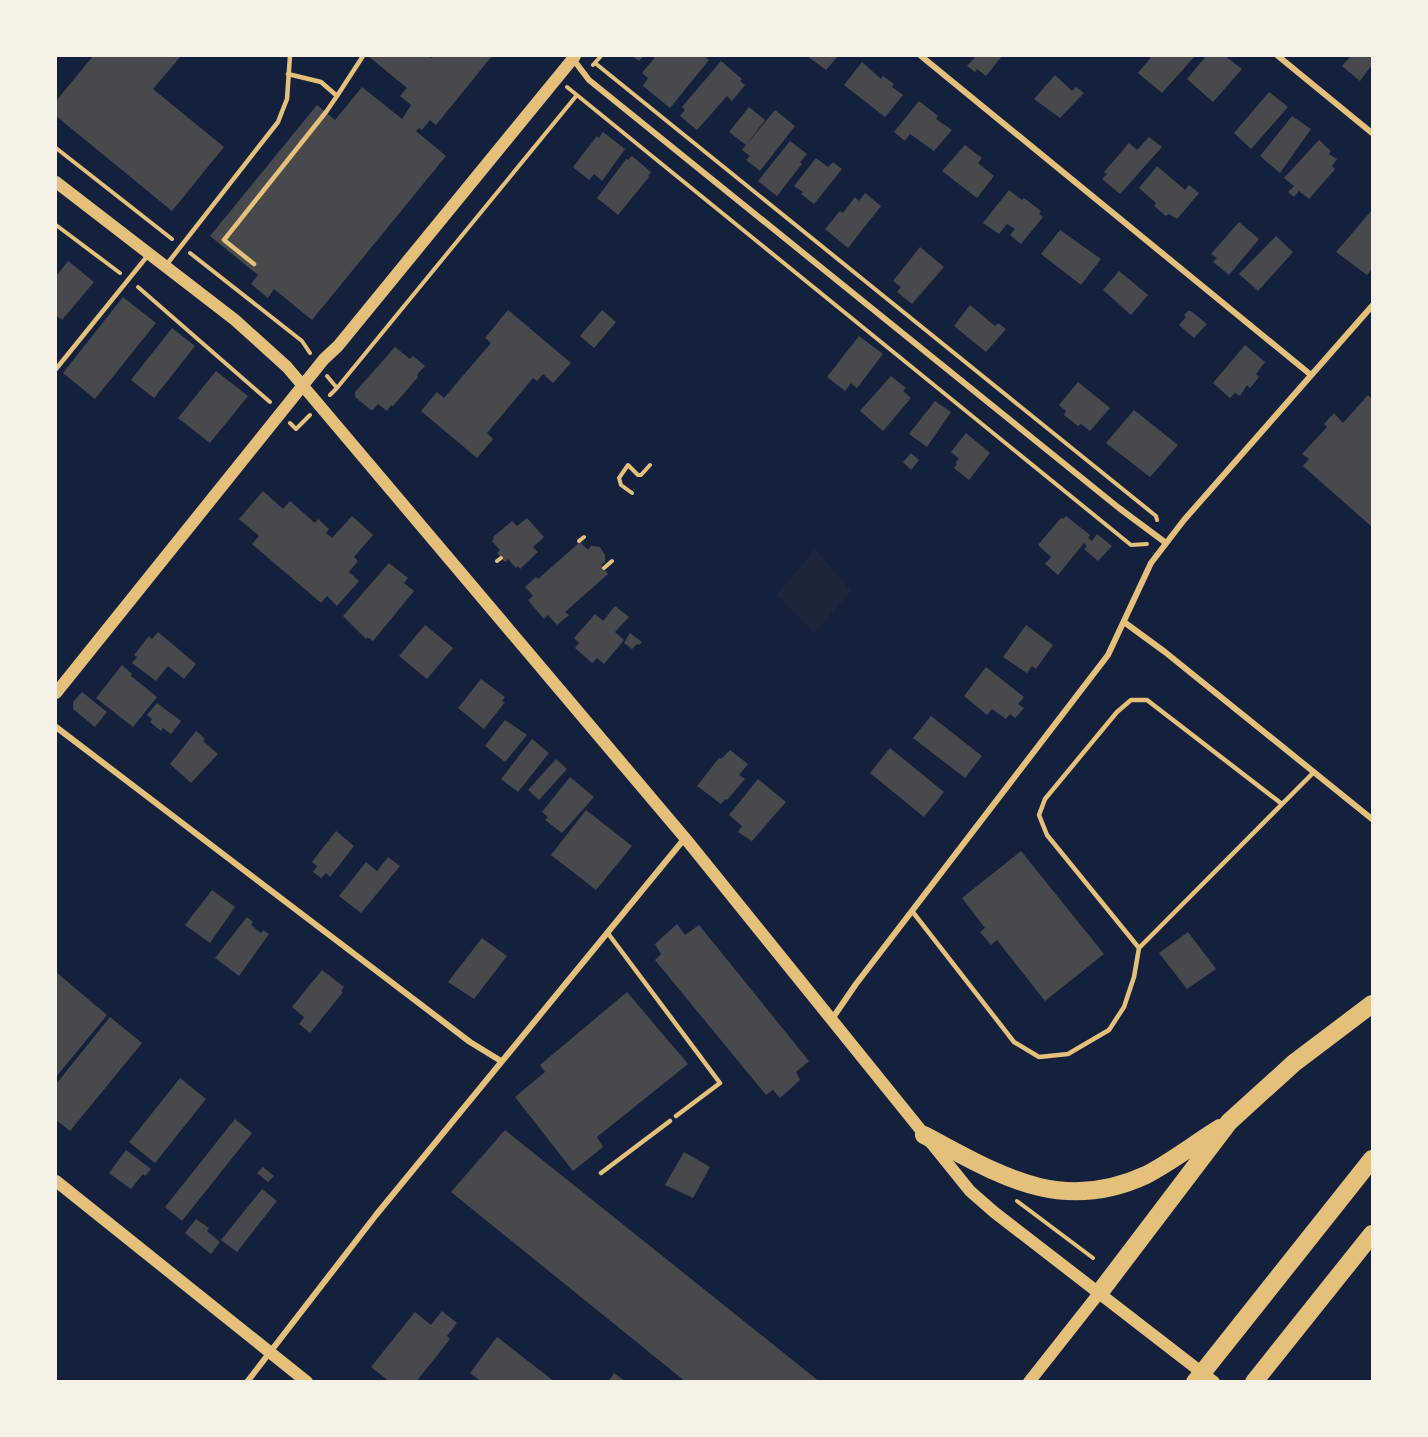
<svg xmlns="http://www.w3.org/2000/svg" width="1428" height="1437" viewBox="0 0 1428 1437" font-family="'Titillium Web',sans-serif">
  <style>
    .green { fill: #1d2539 }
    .building { fill: #48494c }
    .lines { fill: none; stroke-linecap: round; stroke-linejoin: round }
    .path { stroke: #e5c07b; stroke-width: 4 }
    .service { stroke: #e5c07b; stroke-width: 4.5 }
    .minor { stroke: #e5c07b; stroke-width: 6 }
    .secondary { stroke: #e5c07b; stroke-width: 12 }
    .motorway { stroke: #e5c07b; stroke-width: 18 }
  </style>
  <rect width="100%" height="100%" fill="#14213d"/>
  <!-- green -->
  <path class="green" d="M815,549L851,591L814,633L777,595Z"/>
  <!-- building -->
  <path class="building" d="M93,56H181L153,89L224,147L172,211L56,116V101Z
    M368,56H428L431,58L433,56H492L436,125L430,120L422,130L419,128L416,131L446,156L312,320L274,289L268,298L251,284L258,275L210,236L317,105L335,120L362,87L402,119L411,105L400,96L407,88Z
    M632,56H644L639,61Z
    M656,56H704L709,60L670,108L643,86L648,78L642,73Z
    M807,56H838L826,70Z
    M976,56H1002L986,76L977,69L975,72L967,66Z
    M1152,56H1195L1162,93L1138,73Z
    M1206,56H1225L1242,69L1213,102L1187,79Z
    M1351,56H1372V65L1360,81L1342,66Z
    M721,61L742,79L740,81L745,85L732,101L727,96L697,130L680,116L685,110L682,107Z
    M862,62L881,79L883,76L894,84L892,87L903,95L885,117L844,85Z
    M1055,75L1072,91L1076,87L1084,93L1060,118L1034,99Z
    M1269,92L1288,107L1251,149L1234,133Z
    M919,101L938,116L936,119L952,130L934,151L910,134L905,141L894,132Z
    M749,107L765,120L746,145L729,132Z
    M775,110L795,126L760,171L746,160L750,156L742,150Z
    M1292,116L1311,129L1280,173L1260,156Z
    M603,132L625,149L602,181L594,174L589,180L573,167L597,136L599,138Z
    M1149,137L1162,147L1120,194L1102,179L1107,174L1104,172L1129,143L1137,150Z
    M1319,140L1331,151L1329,154L1337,159L1332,166L1335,169L1309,199L1299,191L1294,197L1288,192L1294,186L1284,178Z
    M790,141L807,154L800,162L802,164L777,196L758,181Z
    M965,145L982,158L978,163L994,176L977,198L942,171Z
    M632,156L651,172L648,176L649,177L618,215L597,198L626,159L628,160Z
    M816,158L828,167L833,162L842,169L814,204L801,194L803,192L794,186Z
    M1157,166L1185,190L1189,185L1199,193L1177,219L1169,214L1166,216L1154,206L1156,203L1139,188Z
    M1009,190L1022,200L1024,198L1041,211L1039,214L1043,217L1021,244L1010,235L1015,229L1007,224L999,234L983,223Z
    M865,193L881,206L848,248L825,229L840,211L843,213L855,197L859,201Z
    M1372,210V269L1367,275L1336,252Z
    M1239,222L1259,239L1229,275L1213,262L1217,258L1211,254Z
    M1060,230L1101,259L1081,285L1041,254Z
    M1276,236L1293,252L1258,291L1239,274Z
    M920,247L944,267L912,304L897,292L901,287L893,281Z
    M68,261L94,282L62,320L56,315V276Z
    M1119,271L1148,295L1131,315L1103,290Z
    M123,297L156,323L95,399L63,373Z
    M970,305L995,326L998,323L1006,329L986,352L954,326Z
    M508,310L571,363L553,383L543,374L537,381L533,378L487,433L493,439L477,458L421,411L437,392L444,398L491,343L485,338Z
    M602,310L616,322L594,348L580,336Z
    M1188,311H1191L1207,324L1194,338L1179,325L1186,317L1184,315Z
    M172,328L195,346L154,398L131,380Z
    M859,336L883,354L857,388L851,383L845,391L827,377Z
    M1245,345L1265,362L1256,374L1259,377L1250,388L1247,385L1240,396L1235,393L1230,398L1213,383Z
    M395,347L410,359L413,356L425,366L417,375L418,377L393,406L391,405L387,411L378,404L373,410H371L355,397V392Z
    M216,371L248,396L210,443L178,418Z
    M891,376L906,388L903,391L911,398L883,431L860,411Z
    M1078,382L1110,408L1090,431L1081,424L1078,426L1064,415L1066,411L1059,405Z
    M1368,395L1372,399V527L1303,466L1309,459L1302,454L1327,427L1324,424L1334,413L1343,423Z
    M935,401L951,412L927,447L909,434Z
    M1134,410L1178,445L1150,477L1106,443Z
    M966,433L990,453L969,480L954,468L957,464L955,463L959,459L951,452Z
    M911,453L919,460L911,470L903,462Z
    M263,491L283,509L290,501L315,523L318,519L329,529L326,533L332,538L352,516L373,535L354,557L358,561L349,572L359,581L337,606L327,596L321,603L252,544L259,536L239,519Z
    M1066,516L1090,535L1088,538L1092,541L1097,534L1112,546L1098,561L1084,549L1087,546L1084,543L1058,575L1045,564L1051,557L1038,545L1061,518L1063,519Z
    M527,518L544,537L533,547L538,552L520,569L518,566L516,568L508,559L505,562L497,553L500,550L492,541L494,539L493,537L512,521L517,526Z
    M580,542L588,550L591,546L600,547L605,555V562L601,565L608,574L565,612L569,615L557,625L548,615L544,619L528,600L533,596L525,587L536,577L538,579Z
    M389,563L408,578L404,583L414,591L373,641L367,637L366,639L343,616Z
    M615,606L629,617L615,632L624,640L604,664L597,658L592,663L575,648L579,643L574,638L595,614L603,621Z
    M425,625L453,648L427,679L399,656Z
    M1026,625L1053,645L1036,669L1032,666L1027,673L1003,657Z
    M158,632L196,664L184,679L168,666L156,681L132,663L137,657L134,655L149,636L152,639Z
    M630,633L642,642L639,645L637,644L632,649L624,643Z
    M122,665L132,674L131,676L157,697L133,727L96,698Z
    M986,667L1024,697L1018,704L1024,708L1015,718L1010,714L1006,719L992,709L987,715L964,696Z
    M481,679L505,697L502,701L505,702L484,729L458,708Z
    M82,692L107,712L95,727L73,709V702Z
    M157,703L181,721L171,734L163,728L161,731L150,722L152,719L147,715Z
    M931,716L982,756L965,778L913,738Z
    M505,720L527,735L505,762L485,746Z
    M196,731L205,739L203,741L218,754L191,783L170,764Z
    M532,739L549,753L518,792L501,779Z
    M890,748L944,792L924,817L870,773Z
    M730,750L748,764L739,775L745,779L727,800L725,799L721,804L697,786L719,758L721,759Z
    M556,759L567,769L539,800L528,790Z
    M570,777L594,797L562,833L545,820L548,817L542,812Z
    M758,779L786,802L752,841L738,832L742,826L729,815Z
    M586,810L632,846L596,890L551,855Z
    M336,831L354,846L330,877L326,873L321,878L313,872L317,866L312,862Z
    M1021,851L1104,954L1045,1001L997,940L991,945L980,932L985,928L962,898Z
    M388,857L400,866L361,913L339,896L366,862L377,871Z
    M212,890L235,907L210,943L185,925Z
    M247,917L253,922L251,925L261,933L263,930L269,934L239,976L215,958Z
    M677,924L685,935L699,925L809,1061L796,1072L800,1080L780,1098L773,1090L766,1095L655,960L661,954L655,944Z
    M1188,932L1216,969L1187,989L1159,953Z
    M482,938L507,956L474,999L448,982Z
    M322,970L344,987L341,991L343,992L310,1033L299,1024L304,1017L292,1007Z
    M56,972L107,1015L56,1077Z
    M627,992L688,1064L597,1137L603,1147L573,1171L515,1097L545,1072L540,1065Z
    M110,1017L142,1043L70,1131L56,1120V1084Z
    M180,1078L206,1099L155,1163L129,1142Z
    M235,1119L252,1133L182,1221L165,1207Z
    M505,1130L820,1382H686L451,1192Z
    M126,1150L151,1169L145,1176L143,1174L131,1189L109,1173Z
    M684,1152L710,1167L693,1198L665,1185Z
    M263,1167L274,1176L268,1182L257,1173Z
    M262,1189L277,1201L237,1252L221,1240Z
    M196,1219L209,1228L207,1231L220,1242L211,1254L185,1233Z
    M442,1311L457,1323L447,1336L450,1339L416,1382H390L371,1367L415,1312L431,1325Z
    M497,1337L555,1382H482L470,1373Z
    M614,1373L626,1382H608Z"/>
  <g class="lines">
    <!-- path -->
    <path class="path" d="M595,63L1156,516L1157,520
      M593,65L601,56
      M567,87L1131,545L1147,544
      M56,148L172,239
      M56,225L120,273
      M190,253L302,341L310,353
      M138,287L270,402
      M327,376L337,388L330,395
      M337,388L577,95
      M290,423L296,429L310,415
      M632,493L621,485L619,478L628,465L638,475H641L650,465
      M579,541L584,537
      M497,561L501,558
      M604,568L612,561
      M1017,1201L1093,1258"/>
    <!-- service -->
    <path class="service" d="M337,96L363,56
      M167,264L278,122L287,99L290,56
      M254,264L224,240L326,112L337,96L321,82L288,74
      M56,369L149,254
      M1282,804L1147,700H1131L1117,712L1045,799L1039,815L1047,835L1139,948L1314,772
      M912,911L1014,1042L1039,1057L1068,1054L1109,1030L1124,1007L1134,977L1139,948
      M607,932L720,1083L676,1116
      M601,1173L670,1121"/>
    <!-- minor -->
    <path class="minor" d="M921,56L1311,375
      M1278,56L1372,133
      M573,59L589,80L1119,508L1166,543
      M1124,622L1165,652L1372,819
      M56,727L470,1042L501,1061
      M832,1019L856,984L1108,655L1151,563L1184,520L1372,306
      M247,1382L376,1215L685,838"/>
    <!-- secondary -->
    <path class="secondary" d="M56,182L235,320L287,367L685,838L970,1191L994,1212L1214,1382
      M56,693L324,359L338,346L575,56
      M56,1181L307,1382
      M1029,1382L1100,1292"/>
    <!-- motorway -->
    <path class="motorway" d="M924,1135C998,1174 1060,1215 1146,1175C1170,1163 1197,1142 1220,1128
      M1100,1292L1229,1122L1294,1063L1372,1004
      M1195,1382L1372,1159
      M1254,1382L1372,1234"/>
  </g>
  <!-- border -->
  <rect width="1428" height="1437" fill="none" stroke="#f6f1e7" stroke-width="114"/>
</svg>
